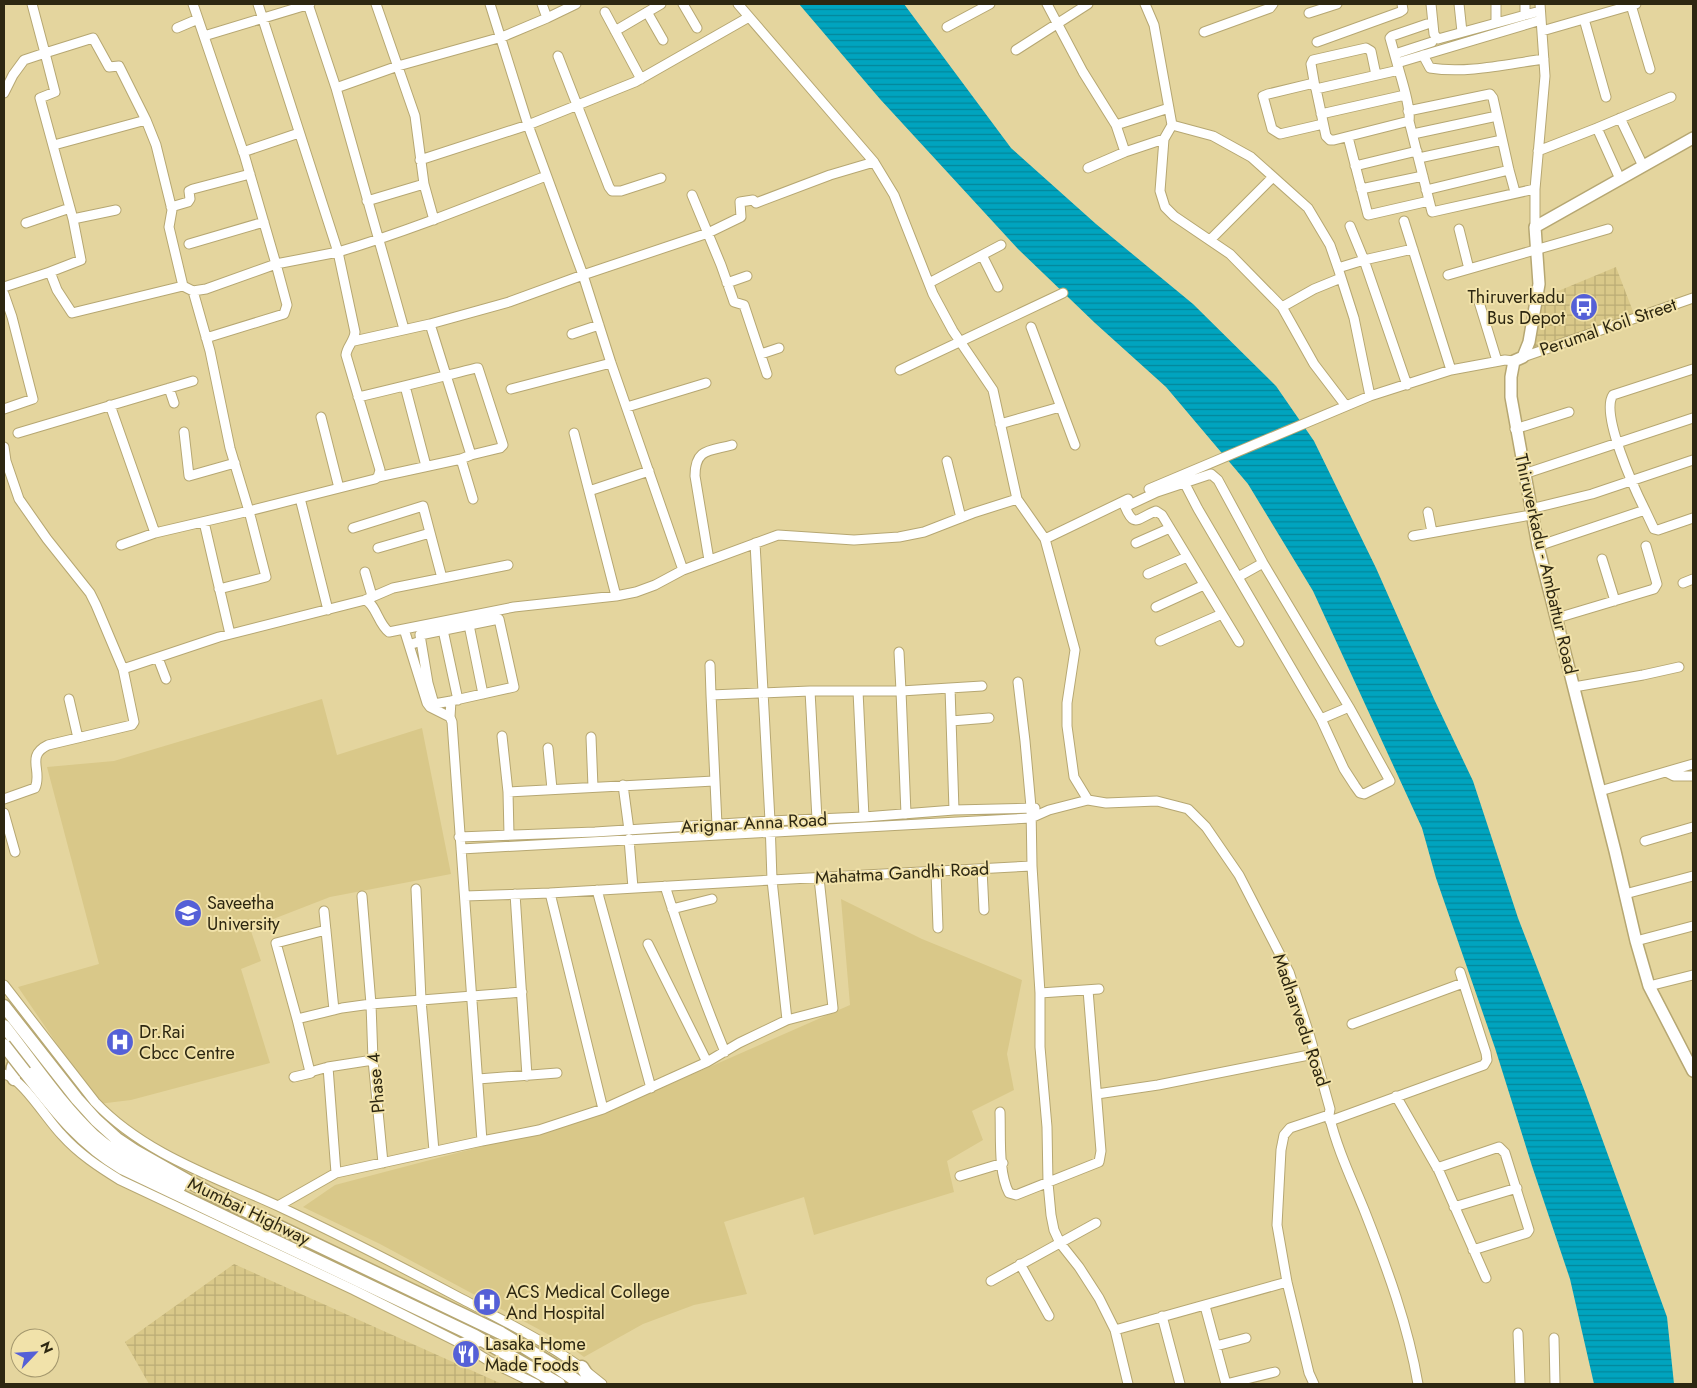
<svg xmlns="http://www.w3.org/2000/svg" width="1697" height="1388" viewBox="0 0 1697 1388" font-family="Jost,sans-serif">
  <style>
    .built { fill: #d9c889 }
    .industrial { fill: url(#industrial-grid) }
    .water { fill: url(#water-rules) }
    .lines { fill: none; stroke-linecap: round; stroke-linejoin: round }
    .minor-casing { stroke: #b6a772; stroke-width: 11 }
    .major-casing { stroke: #b6a772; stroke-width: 14 }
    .highway-casing { stroke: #b6a772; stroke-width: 15 }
    .minor { stroke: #fff; stroke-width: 9 }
    .major { stroke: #fff; stroke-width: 11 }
    .highway { stroke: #fff; stroke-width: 12 }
    .highway-bridge-casing { stroke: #b6a772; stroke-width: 15; stroke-linecap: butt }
    .highway-bridge { stroke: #fff; stroke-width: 12 }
    .labels { text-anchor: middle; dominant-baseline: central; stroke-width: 4; stroke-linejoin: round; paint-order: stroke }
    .poi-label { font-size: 18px; fill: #2d2711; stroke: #f1e2aa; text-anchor: start }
    .street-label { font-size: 18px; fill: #2d2711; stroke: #f1e2aa }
  </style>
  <defs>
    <pattern id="industrial-grid" width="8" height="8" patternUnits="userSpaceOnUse" patternTransform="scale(1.25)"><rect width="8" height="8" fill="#d9c889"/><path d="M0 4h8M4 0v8" fill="none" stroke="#bbac75"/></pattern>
    <pattern id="water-rules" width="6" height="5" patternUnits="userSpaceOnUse" patternTransform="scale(1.25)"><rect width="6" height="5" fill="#00a4bf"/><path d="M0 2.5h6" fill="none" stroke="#03869a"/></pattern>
  </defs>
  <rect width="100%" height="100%" fill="#e4d59e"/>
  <!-- built -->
  <path class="built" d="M322,699L337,755L422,728L451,874L330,897L250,928L261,961L241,969L270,1063L131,1100L98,1104L18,987L99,964L47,767L114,761Z
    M841,899L922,939L1022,980L1007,1054L1014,1090L972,1111L983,1140L947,1161L954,1192L814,1235L804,1197L724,1222L747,1294L694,1305L643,1324L584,1357L568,1345L380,1244L303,1207L335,1185L598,1116L850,1005Z"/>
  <!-- industrial -->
  <path class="industrial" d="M1616,267L1634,314L1530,353L1539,299Z
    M234,1264L502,1384H149L125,1342Z"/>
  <!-- water -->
  <path class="water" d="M799,4H904L1011,148L1096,224L1193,304L1276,386L1314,441L1376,568L1434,699L1473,781L1518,918L1585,1092L1667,1317L1674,1384H1594L1570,1279L1532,1166L1495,1048L1436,878L1422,828L1313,591L1248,484L1166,387L1095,323L1018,249L880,99Z"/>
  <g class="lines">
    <!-- minor casing -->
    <g class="minor-casing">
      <path id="minor" d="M258,4L338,252C409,231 477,203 546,176
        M308,4L336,88L398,66L502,37L547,18L576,4
        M376,4L415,116L424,184L434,220
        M490,4L528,125L583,275L611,363L683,570
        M542,4L547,18
        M683,4L697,28
        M738,4L874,162L894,195L933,294L953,331L993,390L1017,499L1045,539L1075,650L1067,703V726L1074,777L1088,800L1106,803L1157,801L1188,809L1206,827L1239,875L1289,972L1310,1037L1330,1109L1329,1115L1290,1128L1284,1135L1281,1150L1277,1225L1287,1282L1309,1373L1314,1384
        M1047,4L1083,72L1116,125L1125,152
        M1145,4L1154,25L1172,125L1213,136L1251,157L1308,208L1330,245L1338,268L1354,318L1370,396
        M1431,4L1434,34L1438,39L1540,11
        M1459,4L1462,32
        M1496,4V23
        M1525,4V15
        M1631,5L1650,69
        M605,12L641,79
        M647,12L663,40
        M1309,13L1337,4
        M1584,19L1606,97
        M947,27L990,4
        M177,28L198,19
        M615,31L661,4
        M1542,31L1636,4
        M1204,32L1270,8L1273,4
        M204,36L310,4
        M1317,42L1400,12L1403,10L1402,4
        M1016,50L1088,4
        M1395,54L1432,42
        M1423,55L1430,68C1467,74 1507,64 1544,59
        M558,56L609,187L612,191H621L661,178
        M1397,63L1390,38L1392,36L1427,24
        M1399,70L1316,89L1326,136L1330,140H1334L1409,121C1411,107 1401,78 1397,63L1541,20
        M1314,83L1268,94L1263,96L1272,129L1280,134L1323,124
        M1315,87L1311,64L1313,60L1366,48L1371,51L1376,75
        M336,88L404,329
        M4,93L13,75L24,60L45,53L32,4
        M1408,111L1490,94L1493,98L1509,170L1515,192
        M1321,114L1405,95
        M1620,118L1643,166
        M1409,121L1432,212L1535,189
        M1116,125L1169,108
        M1172,125L1164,139L1160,191L1165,207L1174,216L1230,254L1282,307L1314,364L1346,406
        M1413,134L1497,116
        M1348,137L1368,215L1429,201
        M54,145L146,120
        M1538,151L1597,128
        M243,152L299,133
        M1419,158L1502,140
        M420,160L528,125L635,82L749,17
        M1355,166L1417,151
        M1088,168L1125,152L1164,139
        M1620,179L1597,128L1671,97
        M1361,189L1423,176
        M1426,190L1509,170
        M692,195L721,265L733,299L734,302L744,305L767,374
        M367,201L424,184
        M171,207L188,202L190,199L189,191L193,189L250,174
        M73,219L116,210
        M1404,221L1451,370
        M26,223L70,208
        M1535,227V189L1545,76L1540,4
        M1459,229L1469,269
        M1210,240L1273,177
        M189,244L264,222
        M982,255L1001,245
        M1338,268L1364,260L1350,226
        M1448,275L1608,229
        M727,283L747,276
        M929,283L982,255L998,287
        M183,286L193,291L206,289L276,264L244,154L193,4
        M4,287L50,272L81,260L73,219L40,98L55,92L45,53L93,38L109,67L119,66L146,120L156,145L172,210L169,227L183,286L72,313L57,290L50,272
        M193,291L210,351L230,448L249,511L300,498
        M4,294L12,317L33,399L4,409
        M1479,302L1497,361
        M1282,307L1314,289L1341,278
        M430,324L509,302L583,275L708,233L741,217L740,202L753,200L756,203L830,175L874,162
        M1031,327L1075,445
        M572,334L599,325
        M206,338L284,314L287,305L276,264L338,252L355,332C354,342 347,346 346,355L380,470L378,477L375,479L300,498L328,610
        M354,341L430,324L471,455L500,448L503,445L478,368H476C436,378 397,388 358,397
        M761,354L779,348
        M1523,357L1693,298
        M900,370L1063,293
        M1407,385L1364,260L1413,249
        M405,386L426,466
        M169,388L174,403
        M511,389L611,363
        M110,405L155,533
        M627,407L706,383
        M321,417L339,488
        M1000,424L1060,407
        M1515,429L1569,412
        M184,432L189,476L235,463
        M18,433L193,381
        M574,433L616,596
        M4,447L6,461H4
        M461,459L473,499
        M6,461L19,499L47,539L90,593L96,605L123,669
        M947,461L961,518
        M1524,474L1693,418
        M378,477L461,459L471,455
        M1149,489L1370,396L1451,370L1505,360L1514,361
        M589,491L649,471
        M1123,502L1124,504L1127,506L1157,492L1211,474L1218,480L1263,563L1349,707L1390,781L1364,794L1360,793L1355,786L1344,769L1321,719L1198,509L1185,484
        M1124,504C1134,530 1137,518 1156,511L1162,515L1239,642
        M1530,509L1592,494L1693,460
        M1645,510C1635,490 1600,414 1613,395L1693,369
        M1428,512L1432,532
        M204,522L230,634
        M353,528L423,506L442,578
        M1413,536L1531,515
        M1045,539L1128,499
        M1136,543L1170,528
        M121,545L155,533L249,511L266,577L219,589
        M1538,546L1645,510L1654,529L1658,530L1693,518
        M378,548L430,533
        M1602,559L1615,601
        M709,560L695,476C695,448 710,451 732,445
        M365,572L372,596
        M1148,574L1187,557
        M1238,577L1263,563
        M1683,583L1693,579
        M365,600L393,588L508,565
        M1156,607L1204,585
        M1557,618L1654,589L1657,584L1646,546
        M469,625L483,694
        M443,630L458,700
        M421,641L420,635L499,619L514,687L451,701L450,717
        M1160,641L1222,614
        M409,645L421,641L428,683L434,704L451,701
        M899,652L901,691L982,686
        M158,658L166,679
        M710,665L711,695
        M1018,682L1025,741L1031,807L1032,866L1040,993V1047L1047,1127L1048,1183L1051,1215L1054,1230L1060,1243L1079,1267L1099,1298L1115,1330L1128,1384
        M1574,687L1643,675L1679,667
        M950,688L954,810
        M810,691H858
        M69,699L78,738
        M1321,719L1349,707
        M951,721L989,718
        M502,736L508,792L714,781
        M591,737L593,787
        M548,748L552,789
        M1666,772L1674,776H1693
        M623,785L629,830
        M1600,791L1693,764
        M508,792L509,835
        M4,799L35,788C43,771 25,756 48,745L132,725L134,722L123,669L219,637L365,600C376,604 378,624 389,632L514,607L616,596L636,592L655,585L683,570L778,535L854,540L899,537L924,532L973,513L1017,499
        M4,813L15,852
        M864,817L858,691H901L906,814
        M717,825L711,695L810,691L817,819
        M459,837L595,832L770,821L864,817L954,810L1035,808
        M629,839L633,888
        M1645,841L1693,827
        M461,849L1031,818L1049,810L1088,800
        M982,869L984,910
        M936,872L938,928
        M665,886C683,942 702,997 725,1052
        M416,889L421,1000L434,1151
        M597,890L651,1088
        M550,893L772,880L770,821L755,543
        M515,894L527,1076
        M1625,894L1693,876
        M362,896L371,1004L373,1060L383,1163
        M465,896L550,893L603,1109L539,1130L482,1141
        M672,909L712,899
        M324,911L334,1010
        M1636,941L1693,926
        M648,944L707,1062
        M4,985L95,1102C144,1154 215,1177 278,1206C340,1235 400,1266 460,1298C510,1324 559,1348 602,1384
        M1649,986L1693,975
        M1040,993L1099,989
        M297,1019L276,943L326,930
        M787,1020L772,880L1032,866
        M1352,1024L1463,983
        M328,1067L373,1060
        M4,1074C23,1079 47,1120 62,1135C79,1154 99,1167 120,1180L354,1290L462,1344L489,1361L536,1384
        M294,1077L311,1073
        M478,1079L557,1073
        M1097,1094L1158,1085L1314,1054
        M1396,1096L1439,1171L1486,1278
        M603,1109L707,1062L739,1043L787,1020L833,1008L819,878
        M1000,1112C1001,1137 998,1172 1009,1193L1016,1195L1099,1162L1101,1151L1088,990
        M1329,1115C1337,1149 1352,1180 1365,1212C1387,1268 1408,1325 1418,1384
        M1330,1121L1484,1065L1487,1060L1486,1053L1460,972
        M1437,1168L1499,1147L1505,1153L1529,1230L1527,1233L1473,1250
        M336,1173L328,1067L310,1072L297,1019L342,1008L371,1004L522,992
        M960,1176L1003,1163
        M278,1206L336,1173L482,1141L452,722L450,717L430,707L427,703L404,629
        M1454,1207L1517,1188
        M1020,1264L1049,1316
        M991,1281L1096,1223
        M1205,1306L1226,1384
        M1162,1316L1180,1384
        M1115,1330L1287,1282
        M1518,1333L1520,1384
        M1554,1338L1555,1384
        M1216,1346L1246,1338
        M1226,1384L1275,1372"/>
    </g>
    <!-- major casing -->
    <g class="major-casing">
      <path id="major" d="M1693,138L1535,227L1539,284L1529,342L1523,357L1514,361L1511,377V397L1538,546L1615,851L1636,941L1649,986L1693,1071"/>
    </g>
    <!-- highway casing -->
    <g class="highway-casing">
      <path id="highway" d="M4,1006L77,1099L96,1120L117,1139L135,1151L211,1194L501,1333L558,1368L581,1384
        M4,1026C33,1063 60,1104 94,1136C119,1158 151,1173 180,1186
        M25,1072C55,1110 80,1143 122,1168L475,1336L559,1384
        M14,1079C10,1068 13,1059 26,1060
        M462,1344L481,1340
        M582,1367L593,1384"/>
    </g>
    <!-- minor -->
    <use href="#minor" class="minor"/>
    <!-- major -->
    <use href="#major" class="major"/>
    <!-- highway -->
    <use href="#highway" class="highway"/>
    <!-- highway-bridge casing -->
    <g class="highway-bridge-casing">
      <path id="highway-bridge" d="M4,1045L25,1072"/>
    </g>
    <!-- highway-bridge -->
    <use href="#highway-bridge" class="highway-bridge"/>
  </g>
  <!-- icons -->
  <defs>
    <g id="bus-disc" transform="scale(1.4375)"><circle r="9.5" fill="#5560d7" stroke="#f1e2aa"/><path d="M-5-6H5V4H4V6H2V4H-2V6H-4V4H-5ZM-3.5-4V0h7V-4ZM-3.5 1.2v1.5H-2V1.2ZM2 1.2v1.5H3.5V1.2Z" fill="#fff"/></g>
    <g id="university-disc" transform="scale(1.4375)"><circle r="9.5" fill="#5560d7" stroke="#f1e2aa"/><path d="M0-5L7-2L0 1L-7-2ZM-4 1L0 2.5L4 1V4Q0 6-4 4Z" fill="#fff"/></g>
    <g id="hospital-disc" transform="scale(1.4375)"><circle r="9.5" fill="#5560d7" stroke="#f1e2aa"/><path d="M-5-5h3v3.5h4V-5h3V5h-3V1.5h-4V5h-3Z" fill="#fff"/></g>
    <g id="restaurant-disc" transform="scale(1.4375)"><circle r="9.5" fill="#5560d7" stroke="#f1e2aa"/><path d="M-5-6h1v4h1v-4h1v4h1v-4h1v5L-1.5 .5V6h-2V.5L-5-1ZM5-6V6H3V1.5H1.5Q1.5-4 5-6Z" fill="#fff"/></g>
  </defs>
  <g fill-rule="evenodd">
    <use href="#bus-disc" x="1584" y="307"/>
    <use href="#university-disc" x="188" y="913"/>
    <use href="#hospital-disc" x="120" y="1042"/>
    <use href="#hospital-disc" x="487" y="1302"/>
    <use href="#restaurant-disc" x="466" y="1354"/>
  </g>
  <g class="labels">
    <!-- poi labels -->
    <g class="poi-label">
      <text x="1565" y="297" text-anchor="end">Thiruverkadu<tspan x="1565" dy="21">Bus Depot</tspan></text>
      <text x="207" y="903">Saveetha<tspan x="207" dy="21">University</tspan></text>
      <text x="139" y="1032">Dr.Rai<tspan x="139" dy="21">Cbcc Centre</tspan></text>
      <text x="506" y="1292">ACS Medical College<tspan x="506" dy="21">And Hospital</tspan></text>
      <text x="485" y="1344">Lasaka Home<tspan x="485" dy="21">Made Foods</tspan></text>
    </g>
    <!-- street labels -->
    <g class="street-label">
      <text transform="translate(1608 327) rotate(-19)">Perumal Koil Street</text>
      <text transform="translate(1546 564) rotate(77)">Thiruverkadu - Ambattur Road</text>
      <text transform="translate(754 823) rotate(-3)">Arignar Anna Road</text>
      <text transform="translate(902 873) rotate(-3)">Mahatma Gandhi Road</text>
      <text transform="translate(1301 1020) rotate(71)">Madharvedu Road</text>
      <text transform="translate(376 1083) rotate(-95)">Phase 4</text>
      <text transform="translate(249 1211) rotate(26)">Mumbai Highway</text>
    </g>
  </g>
  <!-- border -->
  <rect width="1697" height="1388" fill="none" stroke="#2d2711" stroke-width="10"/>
  <!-- north arrow -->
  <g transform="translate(35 1353) rotate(65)"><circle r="24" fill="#f1e2aa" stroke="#a3976d"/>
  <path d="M0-4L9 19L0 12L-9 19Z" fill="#5560d7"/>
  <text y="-8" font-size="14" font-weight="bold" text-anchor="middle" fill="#2d2711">N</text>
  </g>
</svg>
